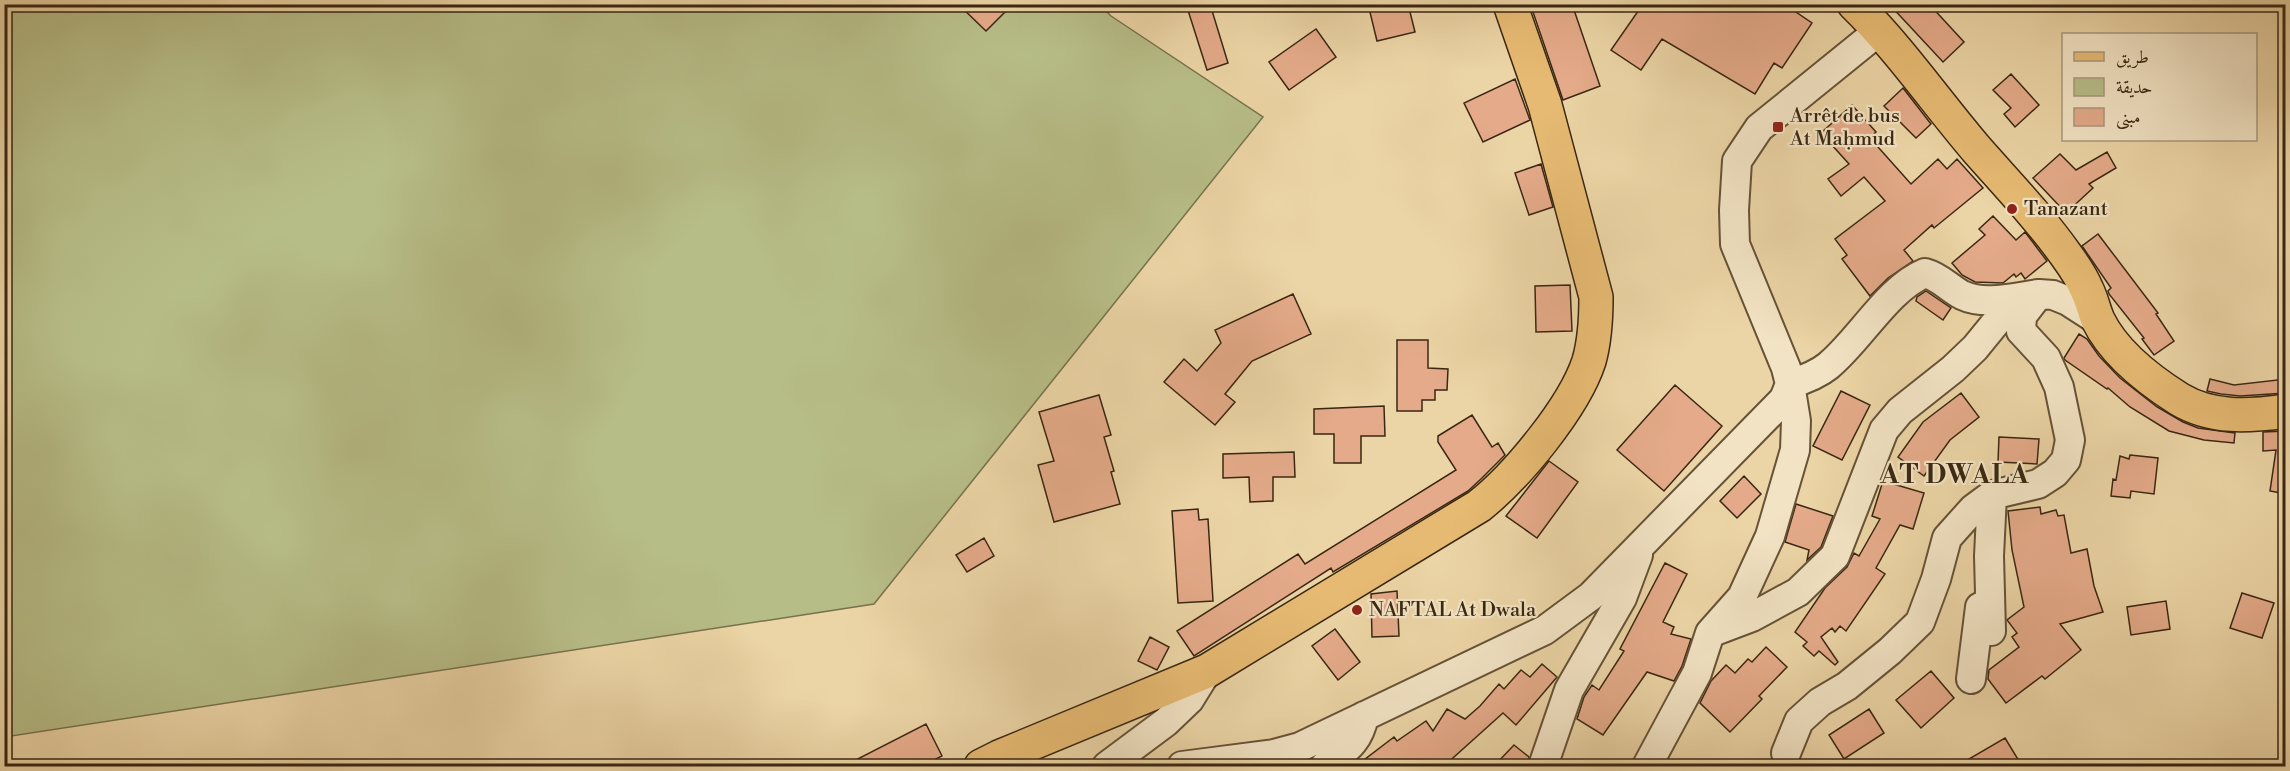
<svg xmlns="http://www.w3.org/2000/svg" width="2290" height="771" viewBox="0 0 2290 771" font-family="'Libre Bodoni',Amiri,serif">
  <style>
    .green { fill: #b7bd87; stroke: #78724c; stroke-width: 1.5 }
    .building { fill: #e4aa89; stroke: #3a2712; stroke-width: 1.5 }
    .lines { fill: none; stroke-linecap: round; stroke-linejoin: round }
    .minor-casing { stroke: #665237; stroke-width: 32 }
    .major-casing { stroke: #3a2712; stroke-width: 36 }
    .minor { stroke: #f2e3c4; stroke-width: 28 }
    .major { stroke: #e6ba72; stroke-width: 33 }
    .poi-dot { fill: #8f2418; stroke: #f2e3c4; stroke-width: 2 }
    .labels { text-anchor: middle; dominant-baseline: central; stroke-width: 4.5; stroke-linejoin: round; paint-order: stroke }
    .poi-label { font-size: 20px; fill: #3a2712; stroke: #f2e3c4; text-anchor: start }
    .district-label { font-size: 26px; font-weight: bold; letter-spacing: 1.5px; fill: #3a2712; stroke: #f2e3c4 }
  </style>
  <rect width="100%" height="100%" fill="#ebd4a5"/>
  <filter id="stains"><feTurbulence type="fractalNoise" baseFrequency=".00333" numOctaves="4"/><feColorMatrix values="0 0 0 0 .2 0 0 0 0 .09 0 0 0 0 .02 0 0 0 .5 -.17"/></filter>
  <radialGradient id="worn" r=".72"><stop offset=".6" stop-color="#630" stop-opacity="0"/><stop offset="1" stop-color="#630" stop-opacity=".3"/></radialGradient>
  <!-- green -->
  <path class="green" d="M5,5H1100L1111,16L1263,117L874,604L5,737Z"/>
  <!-- building -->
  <path class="building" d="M958,4H997L1005,12L986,31Z
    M1186,4H1210L1228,63L1207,70Z
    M1368,4H1408L1415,32L1377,41Z
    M1533,4H1572L1600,86L1563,100L1533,12L1535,11Z
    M1643,4H1784L1812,23L1782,68L1774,63L1755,94L1662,39L1641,70L1611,50Z
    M1889,4H1929L1964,42L1943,62Z
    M1316,29L1336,57L1289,90L1269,62Z
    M2011,74L2039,105L2015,127L2004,114L2011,108L1993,90Z
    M1515,79L1530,120L1483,142L1464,103Z
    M1903,88L1931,124L1916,138L1884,106Z
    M1852,105L1876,132L1870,138L1911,184L1938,159L1947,169L1957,159L1983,188L1934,228L1932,225L1904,250L1913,261L1888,278L1870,296L1842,259L1847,255L1835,239L1885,201L1864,177L1841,196L1828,179L1849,164L1821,133Z
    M2107,152L2116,168L2089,184L2093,188L2066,213L2033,178L2060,154L2076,170Z
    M1541,164L1553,207L1529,215L1515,173Z
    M1993,216L2016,240L2025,232L2047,261L2025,279L2021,273L2016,277L2014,274L2003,283L1975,282L1962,275L1952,263L1985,235L1979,229Z
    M2098,234L2158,313L2156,314L2174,341L2154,355L2142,339L2144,338L2109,294L2108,291L2111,288L2082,246Z
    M1570,285L1572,331L1536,332L1535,286Z
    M1926,291L1951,308L1943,320L1916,301L1917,297Z
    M1293,294L1311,334L1252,361L1225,394L1235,402L1215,425L1164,382L1184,359L1197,371L1221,343L1215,330Z
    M2079,334L2087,339L2099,356L2120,378L2157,407L2183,422L2198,428L2235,433L2234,443L2204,440L2169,431L2130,407L2108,388L2107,389L2065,360L2064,358Z
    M1397,340H1428V368L1448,369L1447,390H1435V400H1422V411H1397Z
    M2210,379L2234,385L2286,379V393L2240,396L2221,394L2207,391Z
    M1675,385L1722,426L1664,491L1617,450Z
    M1841,391L1870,405L1842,460L1813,446Z
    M1961,393L1979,417L1950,440L1924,476L1898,457L1923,422Z
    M1099,395L1111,435L1104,437L1114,471L1111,472L1120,504L1054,522L1038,465L1054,461L1039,412Z
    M1384,406L1385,436H1361V463H1334V434H1314V409Z
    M1472,415L1492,447L1498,443L1505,455L1481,479L1468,491L1333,572L1331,568L1194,656L1177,631L1298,554L1305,564L1456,470L1438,442V436Z
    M2286,431V494L2270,491L2276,450L2263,451V432Z
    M1999,437L2039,439L2037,464L1998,462Z
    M1294,452L1295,477H1273V501L1250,502L1249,477L1223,478V454Z
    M2130,455L2158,458L2154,494L2131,491L2130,498L2111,496L2113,479L2116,480L2120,456L2129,459Z
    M1549,461L1578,482L1537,538L1506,516Z
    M1744,476L1761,494L1737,518L1720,501Z
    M1883,481L1924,493L1913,529L1900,525L1876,568L1885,574L1846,631L1840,626L1835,632L1832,628L1821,637L1838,662L1835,665L1819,651L1814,656L1803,646L1807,642L1795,632L1825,588L1847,567L1854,553L1859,556L1880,519L1872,516Z
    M1796,504L1833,516L1821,547L1807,560L1809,550L1785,542Z
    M2040,507L2041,514L2056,510L2058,516L2064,515L2071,553L2087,549L2094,586L2103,612L2060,624L2081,650L2045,679L2042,676L2006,703L1988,679L1989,670L2019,647L2012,637L2017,633L2007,620L2024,607L2012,550L2008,511Z
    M1198,509L1199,520L1208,519L1213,601L1178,603L1172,511Z
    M984,538L994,556L967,572L956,555Z
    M1665,563L1687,574L1663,622L1674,627L1671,634L1691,639L1682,666L1674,681L1647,672L1603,735L1577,719L1584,697L1592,685L1599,690L1624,651L1620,649Z
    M1397,591L1399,636L1372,637L1371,594Z
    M2242,593L2274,603L2262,638L2230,628Z
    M2166,601L2170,629L2131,635L2127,607Z
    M1335,629L1360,662L1338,680L1312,646Z
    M1150,637L1169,647L1157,670L1138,661Z
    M1766,647L1787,667L1759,696L1762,699L1730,732L1700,703L1711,681L1726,665L1735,673L1748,659L1752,662Z
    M1542,664L1557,677L1516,725L1503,713L1444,766H1356L1394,737L1397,741L1426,721L1433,731L1447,709L1465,719L1480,706L1499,684L1504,689L1521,670L1530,677Z
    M1931,671L1954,698L1921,728L1896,700Z
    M1869,709L1884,733L1844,759L1829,735Z
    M926,724L942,756L922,766H844Z
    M2005,738L2022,766H1957Z
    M1514,745L1529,757L1527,766H1494Z"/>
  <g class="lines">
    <!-- minor casing -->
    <g class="minor-casing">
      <path id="minor" d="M1715,631L1752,617L1798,592L1835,556L1884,430L1900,411L1953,369L1975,348L2006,310L2017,302L2039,294L2053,295L2068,301L2099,321
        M1991,631L1989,556L1992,495
        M1971,679L1980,607
        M1786,753L1799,721L1820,702L1847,686L1890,651L1920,622L1936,579L1947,538L1973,509L1992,495L2038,484L2055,473L2066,460L2070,440L2059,387L2046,358L2021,331L2022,316L2039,294
        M1107,766L1166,722L1189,700L1207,671
        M1182,766L1274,754L1300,747L1545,630L1591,596L1784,399L1790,384L1786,368L1735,244L1734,210L1737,161L1759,128L1880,30
        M1325,766C1345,750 1359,743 1364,716
        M1543,766L1569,690L1622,598L1638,555
        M1647,766L1697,673L1710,633L1742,597L1770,536L1795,450L1796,421L1790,384C1803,380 1817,375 1828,366C1860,340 1887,289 1925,273C1940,277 1949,288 1962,295C1985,306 2015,297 2039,294"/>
    </g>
    <!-- major casing -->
    <g class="major-casing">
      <path id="major" d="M1854,4C1900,49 1936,102 1978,151C2008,185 2039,217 2066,255C2074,266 2082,278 2087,290C2092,300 2094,311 2098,320C2114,353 2149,380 2179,399C2212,419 2249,416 2286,411
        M981,766L999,757L1207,671L1479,506C1517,476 1574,407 1589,361C1595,340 1596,319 1596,297L1545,105L1510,4"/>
    </g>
    <!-- minor -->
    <use href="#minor" class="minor"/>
    <!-- major -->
    <use href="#major" class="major"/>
  </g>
  <!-- markers -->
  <g class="poi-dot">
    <rect x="1772" y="121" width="12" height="12" rx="3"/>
    <circle cx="2012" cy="209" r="6"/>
    <circle cx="1357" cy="610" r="6"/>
  </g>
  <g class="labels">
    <!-- poi labels -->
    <g class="poi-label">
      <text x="1790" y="116">Arrêt de bus<tspan x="1790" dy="23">At Maḥmud</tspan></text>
      <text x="2024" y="209">Tanazant</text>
      <text x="1369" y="610">NAFTAL At Dwala</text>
    </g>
    <!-- district labels -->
    <g class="district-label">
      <text x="1955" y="475">AT DWALA</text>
    </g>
  </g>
  <!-- margin -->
  <rect width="2290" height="771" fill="none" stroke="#ebd4a5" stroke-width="24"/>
  <rect x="6" y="6" width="2278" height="759" fill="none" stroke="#3a2712" stroke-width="3"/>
  <rect x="12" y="12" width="2266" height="747" fill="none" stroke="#3a2712" stroke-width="1.5"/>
  <!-- legend -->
  <rect x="2062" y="33" width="195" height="108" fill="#f2e3c4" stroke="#a8987d" stroke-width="1.5"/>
  <rect x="2074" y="52" width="30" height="9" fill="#e6ba72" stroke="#a8987d" stroke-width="1.5"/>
  <text x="2116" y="63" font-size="18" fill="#3a2712">طريق</text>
  <rect x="2074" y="78" width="30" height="18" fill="#b7bd87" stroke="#a8987d" stroke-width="1.5"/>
  <text x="2116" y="93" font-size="18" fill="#3a2712">حديقة</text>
  <rect x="2074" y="108" width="30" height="18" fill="#e4aa89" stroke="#a8987d" stroke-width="1.5"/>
  <text x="2116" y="123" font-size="18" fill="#3a2712">مبنى</text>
  <rect width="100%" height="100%" filter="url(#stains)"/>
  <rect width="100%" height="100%" fill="url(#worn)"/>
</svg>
